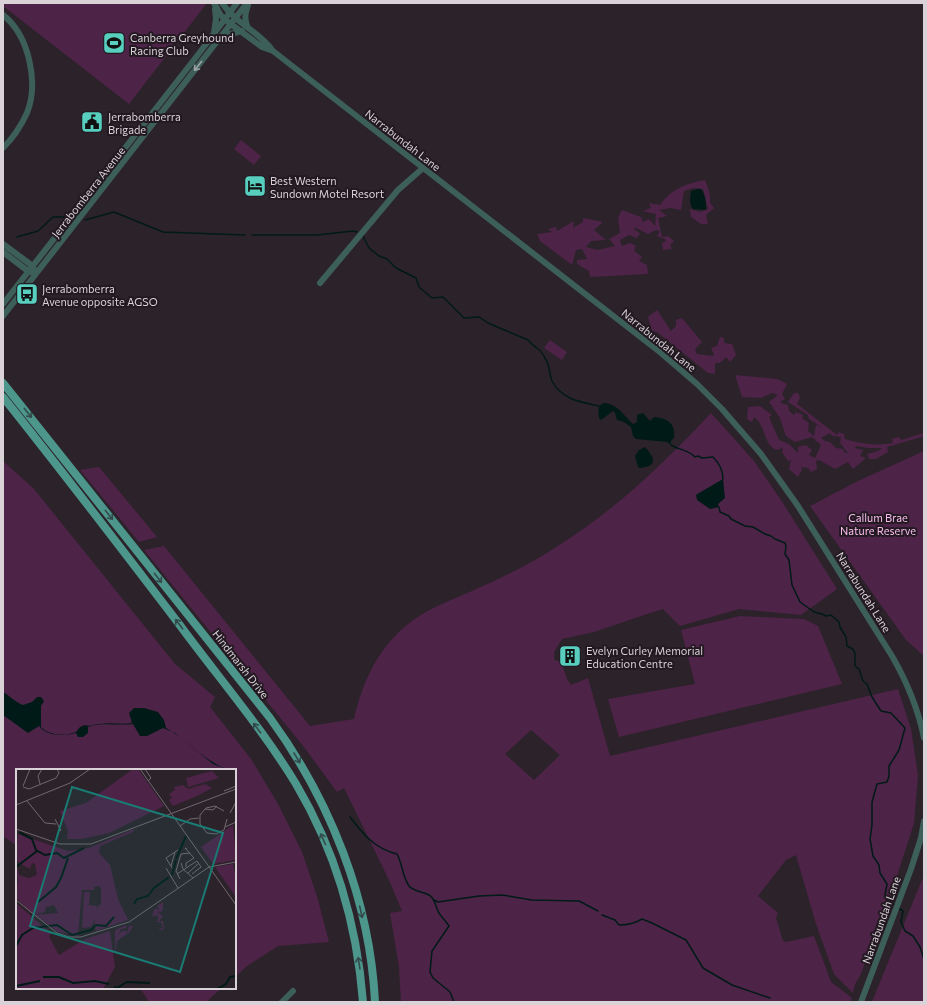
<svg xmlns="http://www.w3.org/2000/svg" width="927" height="1005" viewBox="0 0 927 1005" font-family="Commissioner,sans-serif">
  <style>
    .green { fill: #4e2348; fill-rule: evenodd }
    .water { fill: #001a17 }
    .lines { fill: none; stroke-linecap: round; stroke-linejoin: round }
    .stream { stroke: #001a17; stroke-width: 1.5 }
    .minor { stroke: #3d5f59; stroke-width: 6 }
    .major { stroke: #4c968c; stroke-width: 8 }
    .oneway { stroke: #9ba4a5 }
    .oneway2 { stroke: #334b4c }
    .labels { text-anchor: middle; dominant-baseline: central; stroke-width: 4; stroke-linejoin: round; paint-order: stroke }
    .poi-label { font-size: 11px; fill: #d9d2d7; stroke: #221921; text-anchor: start }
    .street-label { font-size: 11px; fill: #d9d2d7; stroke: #221921 }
    .park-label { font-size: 11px; fill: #fcbef1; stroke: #221921 }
    .inset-river { fill: none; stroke: #001a17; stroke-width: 2 }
    .inset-road { fill: none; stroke: #71686f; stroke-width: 1 }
    .view { fill: #197b73; fill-opacity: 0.15; stroke: #197b73; stroke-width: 2 }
    .inset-edge { fill: none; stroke: #d9d2d7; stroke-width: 2 }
  </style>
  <rect width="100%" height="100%" fill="#2c222a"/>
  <!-- green -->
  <path class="green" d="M3,3H207L129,104L3,6Z
    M241,140L261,156L254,165L234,149Z
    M705,180L710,194V203L714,208L706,215L708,224H701L691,217L690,209L700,212L708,209L703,189L693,188L684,191L681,210L671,208L659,210L667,216L658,218L662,237L668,236L674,241L670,245L672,249L663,250L662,243L666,241L665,239L657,236L660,231L656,230L648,234L634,227L635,230L640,233L637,238L629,235L620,240L622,246L630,243L636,246L634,251L642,257L639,261L647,265L648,274L590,277L589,271L577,264V260L587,259L582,249L576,250L572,265L540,241L537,234L552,232L548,229L556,227L557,231L574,221L573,228L583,222V218L603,222L594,230L606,240L591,241L586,247L598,250L615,246L609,239L620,233L618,218L622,210L641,217L643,222L649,219L655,226L656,214L643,211L651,208L649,203L660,205C671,189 687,183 705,180Z
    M657,310L671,331L676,326V320L682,318L702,342L695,349L697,354L713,356L714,355L711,348L717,346L720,337L724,338V343L732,344L736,355L730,362L726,357L720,363H715V374L708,373L657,332L652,331L648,317Z
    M550,340L567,352L562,360L544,348Z
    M735,375L777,379L787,384L782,394L785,399L781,401V403L788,405L789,411L794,415L796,412L803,415L802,418L809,423L808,431L814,436L816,425L823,428L809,419L808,415L788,402L794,393H798L800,398L797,404L837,435L839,432L845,435L844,437L845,439C863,444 874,446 893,443L892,439L899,437L901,440L924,433V436L887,447L888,452L876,459H869L867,454L878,451L882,448H869L856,446L855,448L863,450L860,456L866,458L853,469L848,462L835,469L819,460L816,461L817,469L811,472L808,468L801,467L802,470L798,477L789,469L791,460L788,461L782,452L783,448L776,450C762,442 767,427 754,417L752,422L747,419L748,407L760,406L772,415L769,417L779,440L789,444L798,453V447L806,445L812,450L809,455L815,458L821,445L812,437L795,442L786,436L780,418L769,402L778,395L772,393L761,398L742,397ZM830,433L833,436L841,437L840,443L848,453H845L843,449L836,448L830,442L825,441L821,438Z
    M711,413L754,461L783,503L837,589L801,615L739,609L680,626L663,609L647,614L594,632L562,639L554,652V659L556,661H561L567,679L571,685L588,678L610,756L898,689L911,729L918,775L914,823L888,904L860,976L855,984L853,993L834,974L816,924L796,855L786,860L758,896L778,913L776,918L783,941L786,942L814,936L831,982L852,998L850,1002H401L399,967L390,913L402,911L389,880L344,788L337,792L304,747L144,550L164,546L310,726L354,719C364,674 385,635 426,612C442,603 459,597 476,589C506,576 536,561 564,542C621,505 665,462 711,413ZM531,730L560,755L534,780L505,754Z
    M924,451V656L906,640L810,506L858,481Z
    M3,461L34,489L175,664L215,697L210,707L251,759L278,804L302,852L317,896L329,942L278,946L247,966L235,977V770H17V846L3,836Z
    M99,467L157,537L139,542L80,470Z
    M740,616L804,619L818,626L842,684L619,737L608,699L695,684L681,630Z
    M924,875V1002H872L878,987Z
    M140,988H222L206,1002H149Z"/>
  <!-- water -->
  <path class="water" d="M697,189H701C706,196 706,202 706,210H705L693,209C689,204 690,197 691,191Z
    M604,403C618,404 623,415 633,424L637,422V415L643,413L650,421L654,417C668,418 676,424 674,438L671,441V445L667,442L636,439L633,436L631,427L624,422L617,420L615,413L613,411L601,420L599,418C598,411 597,406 604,403Z
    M645,447C655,458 658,466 640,468L638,467L635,456L639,450Z
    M723,479L725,498L718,504L719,507L710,509L697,500L696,495L699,493Z
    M3,692C10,696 15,702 23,705L32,702L37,697H41L44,701L41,706V727C49,736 66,736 76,732L80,727L85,725C90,727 95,724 100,724C111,722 121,725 132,723L129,713L134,708H144L158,712L164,720L166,728C188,740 204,761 229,770L213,764L175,733L163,728L147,736H140L133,724C118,726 103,722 88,727V733L83,737H78L76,733C65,736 47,737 39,726L28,733L3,715Z"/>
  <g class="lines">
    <!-- stream -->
    <path class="stream" d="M85,220L114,212L163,232L245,235
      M252,235H317L353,231L357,232
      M363,236L369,248L379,256L387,259L396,268L416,278L419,287L432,298L443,297L464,318L479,317L488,323L528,340C531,344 533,345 537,348C540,350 544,356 546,360C550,366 549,374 552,381C562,400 581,402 599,406
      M17,237L38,231L53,217H66
      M671,445C679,450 689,450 695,457L698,456L702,458L713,457C720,464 723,470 723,479
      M719,507L720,512L729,516L731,519L745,526L753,527L765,534L771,536L775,539L785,543L786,546L785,554L789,560L792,585L800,602L814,612L822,614L826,616L831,615L839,622L840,627L846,637L847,646L853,649L855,653V666L859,669L863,681L867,684L872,697L881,711L891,713L905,728L899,750L889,766V776L887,782L877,784L872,802V825L870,839L873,856L879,865L880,873L887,884L885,895L887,900L895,905
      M350,817C363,834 375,849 397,854C403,865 402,876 409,886C413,891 423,892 429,895C435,898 435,905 438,911C440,916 446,921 449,926L432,951L430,972L433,978L450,992L454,1002
      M434,900L438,902L479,896L502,895L532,900L579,901L598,911
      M898,908L903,911L901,922L905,931L913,936L920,947L924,959
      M602,915L615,920L619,925C628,925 634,924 642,919L652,923L686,940L703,968L732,985L770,998"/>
    <!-- minor -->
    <path class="minor" d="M214,3L220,14L224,19L262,47L273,51
      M222,3C237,25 259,31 273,51L661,353L697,384L722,409L761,454L798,506L892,656C907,682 918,708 924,738
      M248,5C245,14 244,19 248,28
      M3,15C29,35 39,83 27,113C21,126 13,138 3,148
      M214,33L216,19L215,9
      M222,36L242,31
      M3,244L30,264L34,269
      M3,252L28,271L31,272
      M320,283L398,190L423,168
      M3,304L197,56L237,3
      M3,316L247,3
      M282,1002L293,991
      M861,1002L911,869L921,838L924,821"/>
    <!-- major -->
    <path class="major" d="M3,383L270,718C330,800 370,900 375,1002
      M3,397C63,472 121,548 179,624C218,677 262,728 296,784C335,850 357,925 363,1002"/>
  </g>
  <!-- one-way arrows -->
  <defs><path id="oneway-shaft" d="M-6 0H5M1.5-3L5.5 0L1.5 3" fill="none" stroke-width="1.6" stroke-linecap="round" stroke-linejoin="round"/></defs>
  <use class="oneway" href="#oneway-shaft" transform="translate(198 66) rotate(128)"/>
  <g class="oneway2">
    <use href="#oneway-shaft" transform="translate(28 413) rotate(51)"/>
    <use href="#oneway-shaft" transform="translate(109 515) rotate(52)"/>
    <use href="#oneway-shaft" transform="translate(158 578) rotate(52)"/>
    <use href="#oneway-shaft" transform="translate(179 624) rotate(-127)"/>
    <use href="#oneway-shaft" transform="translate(257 728) rotate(-127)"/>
    <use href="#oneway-shaft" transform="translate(297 758) rotate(59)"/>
    <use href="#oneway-shaft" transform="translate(323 839) rotate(-114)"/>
    <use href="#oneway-shaft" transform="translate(361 912) rotate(77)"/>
    <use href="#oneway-shaft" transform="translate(359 963) rotate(-99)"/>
  </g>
  <!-- icons -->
  <defs>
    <g id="stadium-square" transform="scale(1.15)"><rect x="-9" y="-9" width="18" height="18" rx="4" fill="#58cebf" stroke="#221921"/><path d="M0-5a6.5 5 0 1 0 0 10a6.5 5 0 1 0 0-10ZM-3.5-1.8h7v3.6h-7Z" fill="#111"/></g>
    <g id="civic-square" transform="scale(1.15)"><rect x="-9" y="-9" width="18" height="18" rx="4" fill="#58cebf" stroke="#221921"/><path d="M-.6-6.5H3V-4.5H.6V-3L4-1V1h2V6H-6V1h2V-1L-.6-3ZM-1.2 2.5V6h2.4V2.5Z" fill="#111"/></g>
    <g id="hotel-square" transform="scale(1.15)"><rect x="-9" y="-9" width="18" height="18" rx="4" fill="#58cebf" stroke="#221921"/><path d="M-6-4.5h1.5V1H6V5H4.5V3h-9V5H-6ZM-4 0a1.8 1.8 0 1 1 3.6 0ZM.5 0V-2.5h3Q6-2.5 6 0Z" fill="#111"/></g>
    <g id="bus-square" transform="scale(1.15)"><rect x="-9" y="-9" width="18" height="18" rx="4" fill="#58cebf" stroke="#221921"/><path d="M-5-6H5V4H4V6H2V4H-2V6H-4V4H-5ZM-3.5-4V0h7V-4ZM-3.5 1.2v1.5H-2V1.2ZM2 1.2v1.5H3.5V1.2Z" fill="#111"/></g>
    <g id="building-square" transform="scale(1.15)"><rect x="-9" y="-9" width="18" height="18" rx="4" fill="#58cebf" stroke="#221921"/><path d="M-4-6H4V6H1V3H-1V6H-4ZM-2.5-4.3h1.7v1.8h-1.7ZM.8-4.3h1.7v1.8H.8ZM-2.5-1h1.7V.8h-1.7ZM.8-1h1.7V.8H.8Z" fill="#111"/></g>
  </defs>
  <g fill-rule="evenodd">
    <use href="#stadium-square" x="114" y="43"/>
    <use href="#civic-square" x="92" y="122"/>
    <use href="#hotel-square" x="255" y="186"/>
    <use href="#bus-square" x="27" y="294"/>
    <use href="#building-square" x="570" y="656"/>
  </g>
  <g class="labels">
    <!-- poi labels -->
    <g class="poi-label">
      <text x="130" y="37">Canberra Greyhound<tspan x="130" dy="13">Racing Club</tspan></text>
      <text x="108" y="116">Jerrabomberra<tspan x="108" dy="13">Brigade</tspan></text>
      <text x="270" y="180">Best Western<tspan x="270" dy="13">Sundown Motel Resort</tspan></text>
      <text x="42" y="288">Jerrabomberra<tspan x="42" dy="13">Avenue opposite AGSO</tspan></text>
      <text x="586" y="650">Evelyn Curley Memorial<tspan x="586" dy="13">Education Centre</tspan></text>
    </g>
    <!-- street labels -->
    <g class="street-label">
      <text transform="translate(403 140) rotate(38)">Narrabundah Lane</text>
      <text transform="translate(88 192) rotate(-52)">Jerrabomberra Avenue</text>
      <text transform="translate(659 340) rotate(39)">Narrabundah Lane</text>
      <text transform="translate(864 592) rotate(58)">Narrabundah Lane</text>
      <text transform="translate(241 664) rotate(52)">Hindmarsh Drive</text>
      <text transform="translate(881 920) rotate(-70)">Narrabundah Lane</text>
    </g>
    <!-- park labels -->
    <g class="park-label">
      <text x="878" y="517">Callum Brae<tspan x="878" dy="13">Nature Reserve</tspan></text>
    </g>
  </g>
  <!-- overview -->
  <g transform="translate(16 769)">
    <rect width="220" height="220" fill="#2c222a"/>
    <path d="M117,0H122L148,37L93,64L65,70H51L52,62L44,42L70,34ZM196,2L203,9L172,18L170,9ZM189,15L196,19L181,27L157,37L153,31L156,29L153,25L159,21L158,18L167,16L172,20ZM217,56L220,91L197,95L185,78ZM118,60L117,63L84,77L83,84L94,96L102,130L112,151L80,162L78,156L82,137L85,135V119L83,117L78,118V121H66L62,167L42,163L19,146L42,144L38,136L30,138L29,143L18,146L0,129V115L2,114L0,93L3,106L13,109L21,106L19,95L16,94L14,100L3,94L0,89L2,65L52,82L73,79ZM217,95L220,110V128L199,98ZM68,123H74L73,136L81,137V146L75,158L66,159ZM147,133V141L143,144V140L142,144L147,147L143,152H147L148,159L147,161H143V157V160L147,159L145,153H139L142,152V146L136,148L138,140H143L141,137ZM0,134L35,164L33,168L43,186L69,170L94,162L99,198L87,220H0ZM110,156L111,159L105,160L102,166L106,162H112L113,157H117L113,164L111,163V165L101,172L99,185V161Z" fill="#4e2348"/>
    <path class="inset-river" d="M3,63L16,70L20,81L29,86L41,84L48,89L68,79M160,90L170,67M0,98L21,82M156,106L160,91M22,133L40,118L45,109L52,89M118,135L121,130L132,127L138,119L153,108M0,177L6,166L17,159L41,156L56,166L75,161L80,156L90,157L98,148M27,208H43L57,214L79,212L93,215M0,217L24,212M98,218L101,219L111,213L134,214M201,220L210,215L214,208L220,207"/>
    <path class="inset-road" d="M124,0L155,44M129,0L135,9L132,12M24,15L22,7L26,0M7,17L14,0M7,18L13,20L40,9L43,4L41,0M208,22L220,17M11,32L29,54L40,55M0,36L54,14L74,0M189,40L197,41L201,37M208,42L199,37L190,39L184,46V55L191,64L200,65L208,61L211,50M155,44L220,136M214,44L220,33M39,50L45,62M0,53V75M164,57L174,50L183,49M209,58L220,53M0,60L44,75H75L220,20M165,94L167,100L177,109M155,97L159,83M170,98V94L178,89L169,79L171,80M150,99L162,119M156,99L150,89L162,81M172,104L183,94M161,105L181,92L185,98L176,105M164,110L160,102L165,85L174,84M0,131L41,164L53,168H65L113,153L193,98L220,93"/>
    <path class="view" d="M56,18L207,64L164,203L14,157Z"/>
    <rect width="220" height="220" class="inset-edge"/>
  </g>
  <!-- border -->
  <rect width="927" height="1005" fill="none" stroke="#d9d2d7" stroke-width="8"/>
</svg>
